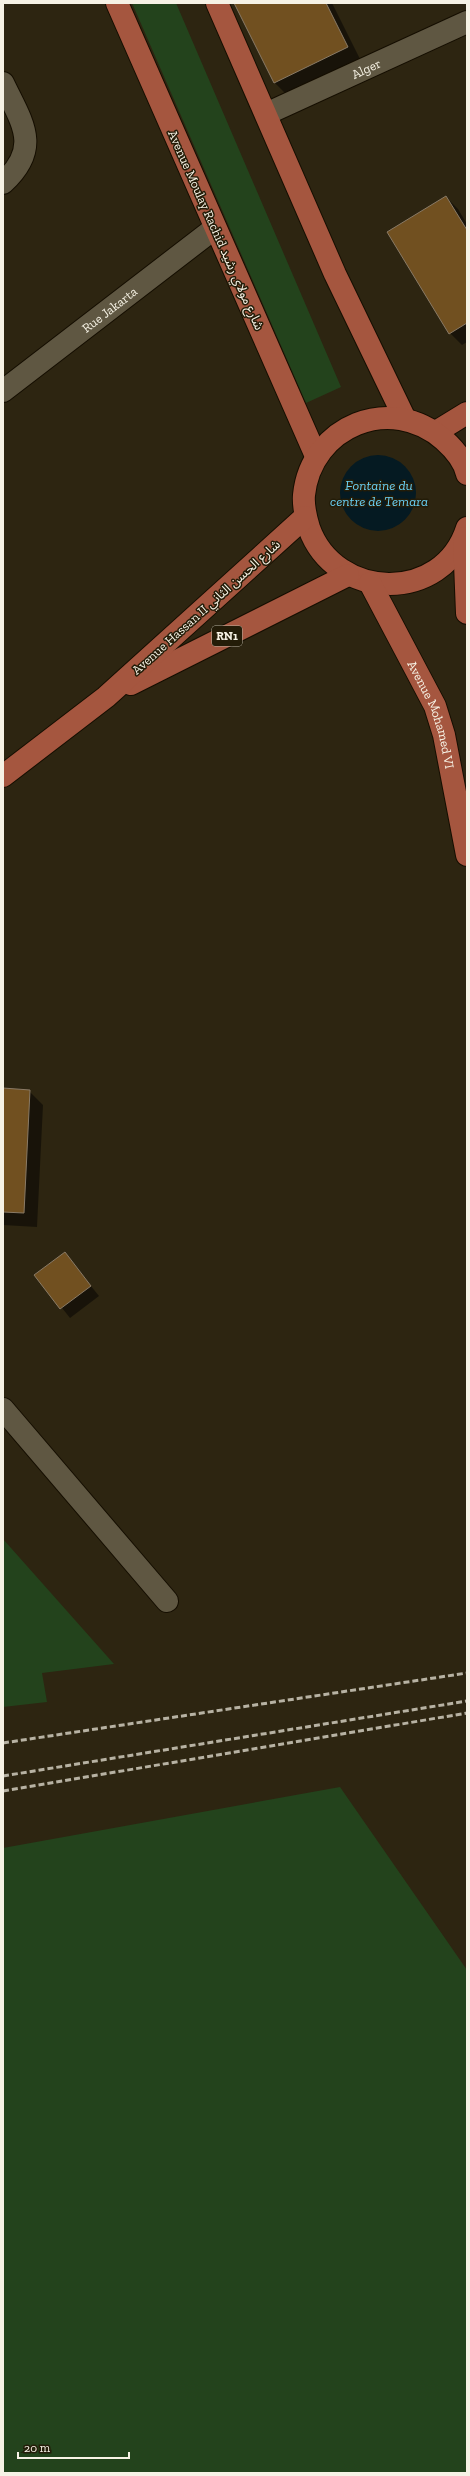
<svg xmlns="http://www.w3.org/2000/svg" width="470" height="2476" viewBox="0 0 470 2476" font-family="'Zilla Slab','Noto Sans Arabic',serif">
  <style>
    .green { fill: #23431c }
    .water { fill: #051a22 }
    .shadow { fill: #0007 }
    .building { fill: #715020; stroke: #897a66 }
    .lines { fill: none; stroke-linecap: round; stroke-linejoin: round }
    .minor-casing { stroke: #150e00; stroke-width: 24 }
    .major-casing { stroke: #150e00; stroke-width: 24 }
    .minor { stroke: #5f5742; stroke-width: 22 }
    .major { stroke: #a5563f; stroke-width: 22 }
    .rail { stroke: #b7b2a3; stroke-width: 3; stroke-dasharray: 6 3; stroke-linecap: butt }
    .labels { text-anchor: middle; dominant-baseline: central; stroke-width: 3; stroke-linejoin: round; paint-order: stroke }
    .shield { fill: #231c08; stroke: #b7b2a3; stroke-width: 1 }
    .shield-label { font-size: 12px; font-weight: bold; fill: #f6f2e5 }
    .street-label { font-size: 13px; fill: #f6f2e5; stroke: #231c08 }
    .water-label { font-size: 14px; font-style: italic; fill: #69cff3; stroke: #231c08 }
  </style>
  <rect width="100%" height="100%" fill="#2d2511"/>
  <!-- green -->
  <path class="green" d="M132,3H176L341,387L306,403Z
    M3,1539L114,1664L42,1673L47,1702L3,1707Z
    M340,1787L467,1970V2473H3V1848Z"/>
  <!-- water -->
  <path class="water" d="M340 493a38 38 0 1 1 76 0a38 38 0 1 1-76 0Z"/>
  <!-- shadow -->
  <path class="shadow" d="M235,3H332L361,61L288,96L275,83Z
    M446,197L458,209L467,224V342L462,345L450,333Z
    M3,1089L29,1091L43,1105L37,1227L3,1225Z
    M65,1254L99,1296L70,1318L36,1275Z"/>
  <!-- building -->
  <path class="building" d="M234,3H326L348,47L274,83Z
    M446,196L467,230V323L449,334L387,232Z
    M3,1088L30,1090L24,1213L3,1212Z
    M65,1252L91,1286L60,1309L34,1275Z"/>
  <g class="lines">
    <!-- minor casing -->
    <g class="minor-casing">
      <g id="minor">
        <path d="M3,83C22,123 42,147 3,183"/>
        <path id="s1" d="M266,114L467,22"/>
        <path id="s2" d="M3,391L215,228"/>
        <path d="M3,1409L167,1601"/>
      </g>
    </g>
    <!-- major casing -->
    <g class="major-casing">
      <g id="major">
        <path d="M117,3L316,456"/>
        <path d="M217,3L335,274L405,419"/>
        <path d="M436,432L467,413"/>
        <path d="M467,474C464,460 454,449 444,440C391,393 311,426 304,495C303,506 306,518 309,528C335,601 443,604 467,528"/>
        <path d="M464,538L467,613"/>
        <path id="s3" d="M370,583L435,706L444,735L467,855"/>
        <path d="M131,684L348,575"/>
        <path d="M3,776L106,697L305,517"/>
      </g>
    </g>
    <!-- minor -->
    <use href="#minor" class="minor"/>
    <!-- major -->
    <use href="#major" class="major"/>
    <!-- rail -->
    <path class="rail" d="M3,1743L467,1673
      M3,1776L467,1701
      M3,1791L467,1713"/>
  </g>
  <g class="labels">
    <!-- shield labels -->
    <rect class="shield" x="212" y="626" width="30" height="20" rx="3"/>
    <g class="shield-label">
      <text x="227" y="636">RN1</text>
    </g>
    <!-- street labels -->
    <g class="street-label">
      <text stroke="none"><textPath href="#s1" startOffset="110">Alger</textPath></text>
      <text transform="translate(216 230) rotate(66)">Avenue Moulay Rachid شارع مولاي رشيد</text>
      <text stroke="none"><textPath href="#s2" startOffset="134">Rue Jakarta</textPath></text>
      <text transform="translate(206 607) rotate(-42)">Avenue Hassan II شارع الحسن الثاني</text>
      <text stroke="none"><textPath href="#s3" startOffset="146">Avenue Mohamed VI</textPath></text>
    </g>
    <!-- water labels -->
    <g class="water-label">
      <text x="379" y="485">Fontaine du<tspan x="379" dy="16">centre de Temara</tspan></text>
    </g>
  </g>
  <!-- border -->
  <rect width="470" height="2476" fill="none" stroke="#f6f2e5" stroke-width="8"/>
  <!-- scale -->
  <path d="M18 2452v6h111v-6" fill="none" stroke="#f6f2e5" stroke-width="2"/>
  <text x="24" y="2452" font-size="12" fill="#f6f2e5" stroke="#231c08" stroke-width="3" paint-order="stroke">20 m</text>
</svg>
